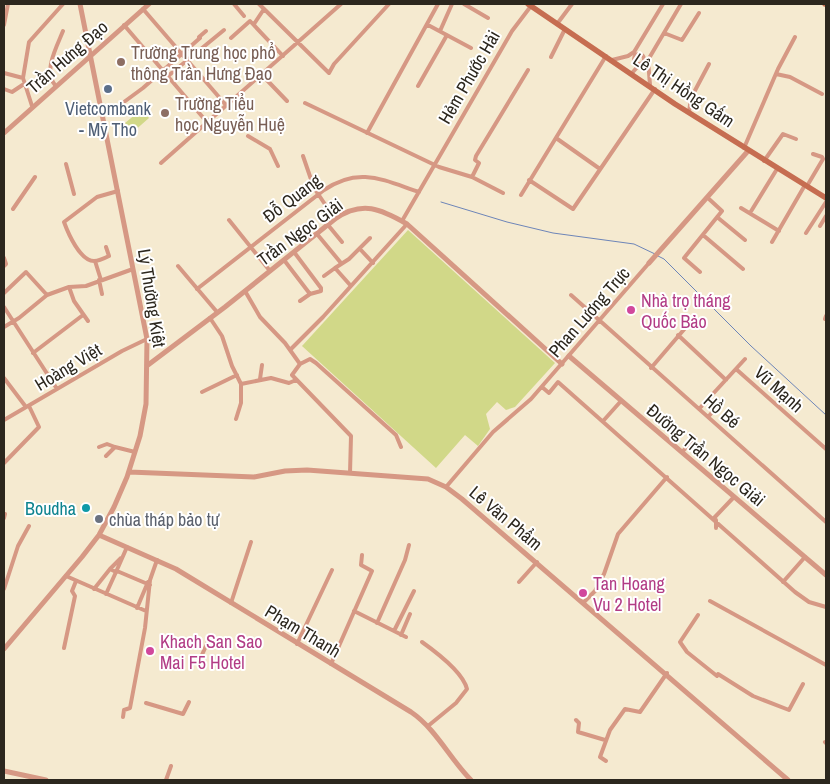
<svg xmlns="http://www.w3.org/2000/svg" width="830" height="784" viewBox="0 0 830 784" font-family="'Archivo Narrow',sans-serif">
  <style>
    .green { fill: #d1d888 }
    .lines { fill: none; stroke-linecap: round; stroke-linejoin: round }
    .stream { stroke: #6d85b8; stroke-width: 1 }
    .minor { stroke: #d69884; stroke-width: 4 }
    .tertiary { stroke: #d69884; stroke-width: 5 }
    .secondary { stroke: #c66d51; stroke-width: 5.5 }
    .education-dot { fill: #8d6e63; stroke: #fff; stroke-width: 2 }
    .service-dot { fill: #5c6f8a; stroke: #fff; stroke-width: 2 }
    .hotel-dot { fill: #d1479c; stroke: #fff; stroke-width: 2 }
    .culture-dot { fill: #0f9aa8; stroke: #fff; stroke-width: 2 }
    .worship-dot { fill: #6b7280; stroke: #fff; stroke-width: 2 }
    .labels { text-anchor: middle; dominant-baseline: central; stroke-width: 4; stroke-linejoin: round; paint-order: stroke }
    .education-label { font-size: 18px; fill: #785e54; stroke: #fff; text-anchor: start }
    .street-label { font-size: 18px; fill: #2c271e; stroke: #fff }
    .service-label { font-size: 18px; fill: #4e5e75; stroke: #fff }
    .hotel-label { font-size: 18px; fill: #b23c85; stroke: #fff; text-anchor: start }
    .culture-label { font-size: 18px; fill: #0d838f; stroke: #fff; text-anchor: end }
    .worship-label { font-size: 18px; fill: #5b616d; stroke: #fff; text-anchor: start }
  </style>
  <rect width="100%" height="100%" fill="#f5ead0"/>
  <!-- green -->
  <path class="green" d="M142,109L149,118L133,132L125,123Z
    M408,230L555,363L515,407L506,410L497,402L486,414L490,429L478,446L465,435L436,468L302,346Z"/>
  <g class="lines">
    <!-- stream -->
    <path class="stream" d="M441,202L507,222L553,233L634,244L655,254
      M658,256L664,259L751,346L826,415"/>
    <!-- minor -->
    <path class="minor" d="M234,4L244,16
      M259,4L329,73L334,64L389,4
      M464,4L488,18
      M143,9L225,104
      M254,24L264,9
      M557,24L572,4
      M4,25L8,4
      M124,25L206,121
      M428,25L471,48
      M440,31L452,4
      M664,33L682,40L699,13
      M199,37L206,31
      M231,38L250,21L283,56
      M634 59a5 5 0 1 1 10 0a5 5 0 1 1-10 0Z
      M551,57L565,29
      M612,60L628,56L634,52L663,4
      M4,73L23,78L32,106
      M632,73L640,64
      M261,74L287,101
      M776,74L790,77L822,94
      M168,76L224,30
      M23,78L29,42L63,4
      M55,85C43,71 57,46 63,31
      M650,85L648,60L681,4
      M418,86L447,35
      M4,89L12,92L24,84
      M305,103L439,167L472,177L503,193
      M689,112L691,98L709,64
      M109,113L143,88L200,38
      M367,133L438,4
      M248,136L270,149L278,166
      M556,138L600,169
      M744,148L778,69L795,37
      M303,156L314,188L335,219
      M764,161L783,134L796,139
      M161,163L341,4
      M66,164L74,194
      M472,177L479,163L475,160L476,156L528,70
      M529,180L573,209L655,89
      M807,186L823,159L822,157L813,154
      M521,195L606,56
      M741,208L779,231
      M13,209L35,177
      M750,213L777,169
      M717,217L745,240
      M229,220L270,271
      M402,221L512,31L531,6
      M328,225L342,242
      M820,226L826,216
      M806,233L826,202
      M317,234L341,263
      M703,235L743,269
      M772,242L805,185
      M106,247L109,256C105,258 99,261 94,261C80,261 68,233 64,222L97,197L118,191
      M360,249L373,263
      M4,258L6,264L4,266
      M284,260L310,294L321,291V288L294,252
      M95,261L101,280
      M178,266L217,312
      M335,268L349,259L370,238
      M700,272L684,258L722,211L709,199
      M324,276L335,268L351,286
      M99,280L102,294
      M69,287L74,301L88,321
      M197,289L324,190C359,166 383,180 419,192
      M245,291L260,317L285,343L300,364
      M4,293L26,272L47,295L19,318L4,327
      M47,295L69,287L86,286L133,269
      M571,295L826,522
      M300,301L310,294
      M4,307L57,389
      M210,318L222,336L232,366L241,384V403L236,419
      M825,319L826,316
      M678,335L726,380
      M290,350L323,317L407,224
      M33,353L83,315
      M651,368L693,319
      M736,369L826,449
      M4,378L26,407
      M260,379L262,365
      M241,384L271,378L289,383L296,380
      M542,387L549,393L558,382L795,592L809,602L826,607
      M202,392L237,375
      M699,409L745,359
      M708,417L723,400
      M4,420L122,351L147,339
      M604,420L621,401
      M99,447L107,444L115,447
      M682,452L695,438
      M106,456L115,447L135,452
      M4,463L39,427L29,406
      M350,473L351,436L292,375L300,364L310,359L316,363L396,435L401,447
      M446,487L493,432L531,399L649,263
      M4,518L5,514
      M714,518L734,497
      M716,520V528
      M110,569L121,558
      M117,571L150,585
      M116,572L127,547
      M66,576L146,611
      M519,582L537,562
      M783,582L805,557
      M4,589L18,546L29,526
      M94,589L110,569L116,572L106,594
      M710,601L826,665
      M584,602L595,591L604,574L618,534L667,477
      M231,603L251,542
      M137,608L148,582
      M354,611L406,637
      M698,615L680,642L687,652L717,676
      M377,623L405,560L409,545
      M394,631L414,591
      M401,635L410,614
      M422,642C436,652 463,672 467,689L456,703L428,726
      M297,644L332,570
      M64,648L75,596L72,591L76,581
      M201,657L210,637
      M331,664L372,571L361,565L362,555
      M718,674L753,696L789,710L803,684
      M146,703L183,714L189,702
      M123,717L124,710L130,708L145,628L150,580L157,560
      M576,720L579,723L578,732L605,740
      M825,742L826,743
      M606,761L600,757L610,730L625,709L640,712L667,673
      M166,780L171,766"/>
    <!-- tertiary -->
    <path class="tertiary" d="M4,133L149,4
      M649,263L748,151
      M569,356L826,575
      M148,365L225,307L335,219C362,200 381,209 407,224L562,364
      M129,472L254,477L285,471L307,470L428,479L446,487L462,499L788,780
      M99,535L176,569L411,712C436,729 450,759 471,780
      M4,649L82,557L99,535L114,507L127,477L140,436L146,404L147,339L80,4
      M4,771L46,780"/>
    <!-- secondary -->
    <path class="secondary" d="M528,4L675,104L826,198
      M825,4H826"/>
  </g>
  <!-- markers -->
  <g class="education-dot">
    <circle cx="121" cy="62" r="5"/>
    <circle cx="165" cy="113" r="5"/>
  </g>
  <circle class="service-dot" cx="108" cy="89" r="5"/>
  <g class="hotel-dot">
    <circle cx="631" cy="310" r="5"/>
    <circle cx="583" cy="593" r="5"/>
    <circle cx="150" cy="651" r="5"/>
  </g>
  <circle class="culture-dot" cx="86" cy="508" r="5"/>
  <circle class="worship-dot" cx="99" cy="519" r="5"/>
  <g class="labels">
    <!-- education labels -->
    <g class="education-label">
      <text x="131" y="52">Trường Trung học phổ<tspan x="131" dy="21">thông Trần Hưng Đạo</tspan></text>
      <text x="175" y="103">Trường Tiểu<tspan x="175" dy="21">học Nguyễn Huệ</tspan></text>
    </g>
    <!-- street labels -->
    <g class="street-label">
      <text transform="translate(67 57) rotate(-41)">Trần Hưng Đạo</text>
      <text transform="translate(469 77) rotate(-60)">Hẻm Phước Hải</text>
      <text transform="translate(684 90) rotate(34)">Lê Thị Hồng Gấm</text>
      <text transform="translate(292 198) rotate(-37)">Đỗ Quang</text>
      <text transform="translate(300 232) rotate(-36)">Trần Ngọc Giải</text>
      <text transform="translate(152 298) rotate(81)">Lý Thường Kiệt</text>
      <text transform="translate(589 312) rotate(-49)">Phan Lương Trực</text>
      <text transform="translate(68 367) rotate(-31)">Hoàng Việt</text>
      <text transform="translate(779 389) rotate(42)">Vũ Mạnh</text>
      <text transform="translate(722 411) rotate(41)">Hồ Bé</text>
      <text transform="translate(706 455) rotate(40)">Đường Trần Ngọc Giải</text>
      <text transform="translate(506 518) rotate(40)">Lê Văn Phẩm</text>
      <text transform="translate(303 631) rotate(31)">Phạm Thanh</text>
    </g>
    <!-- service labels -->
    <g class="service-label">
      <text x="108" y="108">Vietcombank<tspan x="108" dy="21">- Mỹ Tho</tspan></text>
    </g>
    <!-- hotel labels -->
    <g class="hotel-label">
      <text x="641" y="300">Nhà trọ tháng<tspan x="641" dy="21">Quốc Bảo</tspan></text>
      <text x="593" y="583">Tan Hoang<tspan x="593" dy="21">Vu 2 Hotel</tspan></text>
      <text x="160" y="641">Khach San Sao<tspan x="160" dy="21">Mai F5 Hotel</tspan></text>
    </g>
    <!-- culture labels -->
    <g class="culture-label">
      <text x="76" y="508">Boudha</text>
    </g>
    <!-- worship labels -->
    <g class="worship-label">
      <text x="109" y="519">chùa tháp bảo tự</text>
    </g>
  </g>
  <!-- border -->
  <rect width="830" height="784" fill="none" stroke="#2c271e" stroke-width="10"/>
</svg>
